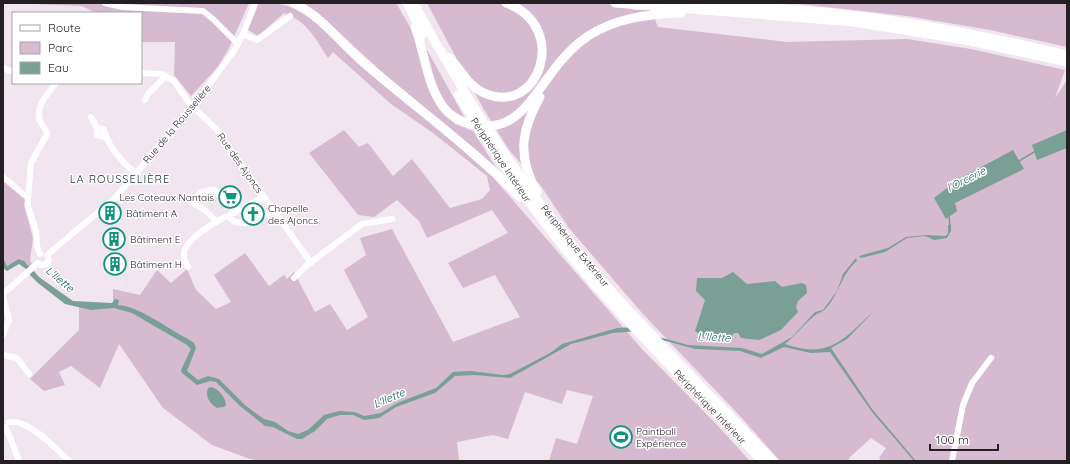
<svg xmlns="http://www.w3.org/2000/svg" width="1070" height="464" viewBox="0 0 1070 464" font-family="Quicksand,sans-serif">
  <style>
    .green { fill: #d5bad0 }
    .water { fill: #7aa095 }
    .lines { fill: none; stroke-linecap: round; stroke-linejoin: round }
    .stream { stroke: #7aa095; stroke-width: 1.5 }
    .minor { stroke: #fff; stroke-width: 6 }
    .highway { stroke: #fff; stroke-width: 9 }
    .labels { text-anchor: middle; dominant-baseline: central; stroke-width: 3; stroke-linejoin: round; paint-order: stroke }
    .street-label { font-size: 10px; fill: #241f23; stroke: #fff }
    .poi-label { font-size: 10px; fill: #241f23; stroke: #fff; text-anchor: start }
    .neighbourhood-label { font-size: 11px; letter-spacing: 1px; fill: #12322a; stroke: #fff }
    .water-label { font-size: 11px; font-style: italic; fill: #166152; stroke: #fff }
  </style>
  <rect width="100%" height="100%" fill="#f1e5ef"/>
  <!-- green -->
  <path class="green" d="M11,3H249L228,50L217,68L191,96L174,75L175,42H141V13H96L82,6Z
    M259,3C281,3 290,5 310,17L492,176L642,349L718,426L750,461H549L556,438L577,444L593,396L567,390L562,404L525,392L508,439L493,435L457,442L459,461H260L250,459L212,445L163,408L119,344L100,388L71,366L59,372L65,385L44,391L30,379L79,330V306L113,307V289L140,295L157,270L171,283L187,269L196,290L216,309L231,302L214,275L245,253L269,286L284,275L287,279L294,272L315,312L330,304L347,330L368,317L344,270L366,255L360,238L392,229L453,342L520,317L495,275L463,288L448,263L508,233L492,210L427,238L419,221L397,200L374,217L358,215L309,153L344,130L359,147L368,143L393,176L412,159L450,208L482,199L490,190L487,176L433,133L391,104L333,52L328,58C315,38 307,21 284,13L258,36L248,30Z
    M302,3H396L416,37L429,89L438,107L455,124L473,131L502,177L383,73L318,13Z
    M427,3H629L633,10H651L658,27L787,42L907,39L971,49L1065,70L1055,98L1067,80V461H882L879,458L886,448L871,438L849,458V461H780L741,417L642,313L569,228L541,186L509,150L483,108Z
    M791,3H1067V47L990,30L907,16Z
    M427,50L466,120C437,106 434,79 425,51Z
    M3,175L26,192L24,205L33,238L30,261L32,263L29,267L21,259L7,266L3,260Z"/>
  <!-- water -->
  <path class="water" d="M1067,130V148L1037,160L1032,145Z
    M1013,150L1024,169L955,203L957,211L946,219L934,198L959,179Z
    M948,225H951V231L947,238L934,240L925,236L907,238L885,252L861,258L859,256L888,248L906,237L926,235L945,236L948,234Z
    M3,258L7,266L19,259L24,261L29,267L26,269L19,264L7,271L3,268Z
    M856,258L857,261C842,273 840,292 827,307C824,312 819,312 814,316C804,324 796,335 785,344C831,360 844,338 875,310L847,339L831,348L872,409L916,461H914L872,412L830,352L811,353L784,347L761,358L740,351L695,349L666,341L645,340L638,331L613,333L571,344L510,378L475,375L455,376L435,393L396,407L379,418L364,420L353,415H340L327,419L315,431L302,439H297L273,427L265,426L240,406L216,382L210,381L197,385L182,373L181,370L191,349L187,345L132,313L114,308L91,310L65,304L38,283L29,274L33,270L39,277L73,301L112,303L115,299L119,300L118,305C139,306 168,329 188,339L194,343L196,348L187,371L198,380L208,376L219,379L246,406L264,419L275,422L288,431L298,434L308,430L324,415L339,411L355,412L364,416L381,413L397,403L436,388L453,372L471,371L503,375L510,374L550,353L562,344L617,328L635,327L659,337L688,345L742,348L762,354L792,337L815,312L823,310L837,291L843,274Z
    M733,272L747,284L775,281L782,287L802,283L806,285L807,293L798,301L796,307L798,312L781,330L759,340L741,338L738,333H734L729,340L704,337L695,331L705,300L696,291L697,278H722Z
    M212,387C219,390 225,396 226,405L224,407L217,408C209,403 205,396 208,388Z"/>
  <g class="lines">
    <!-- stream -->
    <path class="stream" d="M1019,161L1034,152
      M949,215L950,228"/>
    <!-- minor -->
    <path class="minor" d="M105,3L122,7L203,11L213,19L238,44
      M243,34L257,40L290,16
      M3,68L13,72
      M141,73L161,74L174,81L190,104L216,129L311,263
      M145,100L148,94L166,76
      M91,117L97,128L104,129C107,146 123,163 135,173
      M97,128V135L105,137
      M3,177L28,198
      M228,216C239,231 261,218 273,211
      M217,222L206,211L192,202L201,192L214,190L231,206L235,213
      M40,254L37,246L36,231L28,206V198L31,163L47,134C46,129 44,128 41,123C33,109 48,93 56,83
      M47,255L115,198L193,106L234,51L243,34L255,3
      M38,263L41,265L47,264L49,260L47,255
      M188,267C185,261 182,255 185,249C196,228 243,208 264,197
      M294,278L306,266L362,224L392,219
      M3,294L38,263
      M3,297L9,320L3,335
      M3,355L17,358L29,374
      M9,422C29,419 56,449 69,461
      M6,427L19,461
      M952,461L963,405L972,383L991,358"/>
    <!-- highway -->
    <path class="highway" d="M294,3C322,17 340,42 363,62C415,107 472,148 520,197
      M407,3L423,34
      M414,3C467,104 530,197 604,283C658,344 717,401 773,461
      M615,3L854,22L965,40L1067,62
      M694,3C746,6 798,9 849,15C922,23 995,38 1067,55
      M415,27C424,51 427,82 440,102C447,114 458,121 471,124C512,135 529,103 550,75C560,61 573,46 588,36C616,18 648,14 681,13
      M448,57C461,68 466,84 482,92C539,120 571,26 506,3
      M458,95C495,155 534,212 579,266C636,334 701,396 762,461
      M537,192C517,156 521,131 540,97"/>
  </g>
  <!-- icons -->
  <defs>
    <g id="supermarket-ring" transform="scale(1.15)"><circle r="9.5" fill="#fff" stroke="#11937d" stroke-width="1.5"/><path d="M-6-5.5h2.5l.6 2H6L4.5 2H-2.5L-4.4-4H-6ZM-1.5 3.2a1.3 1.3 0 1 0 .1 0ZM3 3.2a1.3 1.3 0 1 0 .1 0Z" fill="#11937d"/></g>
    <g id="building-ring" transform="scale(1.15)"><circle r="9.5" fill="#fff" stroke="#11937d" stroke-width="1.5"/><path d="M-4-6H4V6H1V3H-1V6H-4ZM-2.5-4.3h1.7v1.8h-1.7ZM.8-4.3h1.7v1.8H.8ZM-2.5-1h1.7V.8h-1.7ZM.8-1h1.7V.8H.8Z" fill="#11937d"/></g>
    <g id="church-ring" transform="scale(1.15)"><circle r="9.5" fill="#fff" stroke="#11937d" stroke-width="1.5"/><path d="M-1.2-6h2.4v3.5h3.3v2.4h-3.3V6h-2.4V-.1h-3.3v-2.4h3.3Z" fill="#11937d"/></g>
    <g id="stadium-ring" transform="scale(1.15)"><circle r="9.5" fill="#fff" stroke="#11937d" stroke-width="1.5"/><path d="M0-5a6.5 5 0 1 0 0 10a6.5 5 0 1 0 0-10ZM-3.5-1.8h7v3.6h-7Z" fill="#11937d"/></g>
  </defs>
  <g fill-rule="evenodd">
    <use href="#supermarket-ring" x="230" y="197"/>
    <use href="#building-ring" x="110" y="213"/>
    <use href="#church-ring" x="253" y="214"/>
    <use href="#building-ring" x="114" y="239"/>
    <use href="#building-ring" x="115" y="264"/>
    <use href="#stadium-ring" x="621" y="437"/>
  </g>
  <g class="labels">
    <!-- street labels -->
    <g class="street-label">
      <text transform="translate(177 124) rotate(-50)">Rue de la Rousselière</text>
      <text transform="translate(501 160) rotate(56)">Périphérique Intérieur</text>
      <text transform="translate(240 163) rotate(55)">Rue des Ajoncs</text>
      <text transform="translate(575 246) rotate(51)">Périphérique Extérieur</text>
      <text transform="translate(710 407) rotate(46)">Périphérique Intérieur</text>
    </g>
    <!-- poi labels -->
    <g class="poi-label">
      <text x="214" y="197" text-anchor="end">Les Coteaux Nantais</text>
      <text x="268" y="208">Chapelle<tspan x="268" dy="12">des Ajoncs</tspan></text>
      <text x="126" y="213">Bâtiment A</text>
      <text x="130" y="239">Bâtiment E</text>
      <text x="130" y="264">Bâtiment H</text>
      <text x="636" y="431">Paintball<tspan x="636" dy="12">Expérience</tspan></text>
    </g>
    <!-- neighbourhood labels -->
    <g class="neighbourhood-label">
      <text x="120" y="179">LA ROUSSELIÈRE</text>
    </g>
    <!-- water labels -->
    <g class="water-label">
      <text transform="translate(966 179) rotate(-27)">l'Orcerie</text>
      <text transform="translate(60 279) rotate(40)">L'Ilette</text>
      <text transform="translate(714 337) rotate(3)">L'Ilette</text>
      <text transform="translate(389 398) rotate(-24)">L'Ilette</text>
    </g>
  </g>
  <!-- border -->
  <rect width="1070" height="464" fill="none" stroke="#241f23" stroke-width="8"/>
  <!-- legend -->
  <rect x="12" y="12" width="130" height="72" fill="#ffffff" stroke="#a7a5a7"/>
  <rect x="20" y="25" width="20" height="6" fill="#ffffff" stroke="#a7a5a7"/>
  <text x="48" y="32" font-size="12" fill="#241f23">Route</text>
  <rect x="20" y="42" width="20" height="12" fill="#d5bad0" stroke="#a7a5a7"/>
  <text x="48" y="52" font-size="12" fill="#241f23">Parc</text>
  <rect x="20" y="62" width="20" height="12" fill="#7aa095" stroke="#a7a5a7"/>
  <text x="48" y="72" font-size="12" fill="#241f23">Eau</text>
  <!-- scale -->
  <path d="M930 444v6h68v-6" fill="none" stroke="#241f23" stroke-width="2"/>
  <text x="936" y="444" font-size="12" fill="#241f23" stroke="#ffffff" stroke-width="3" paint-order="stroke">100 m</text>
</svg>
